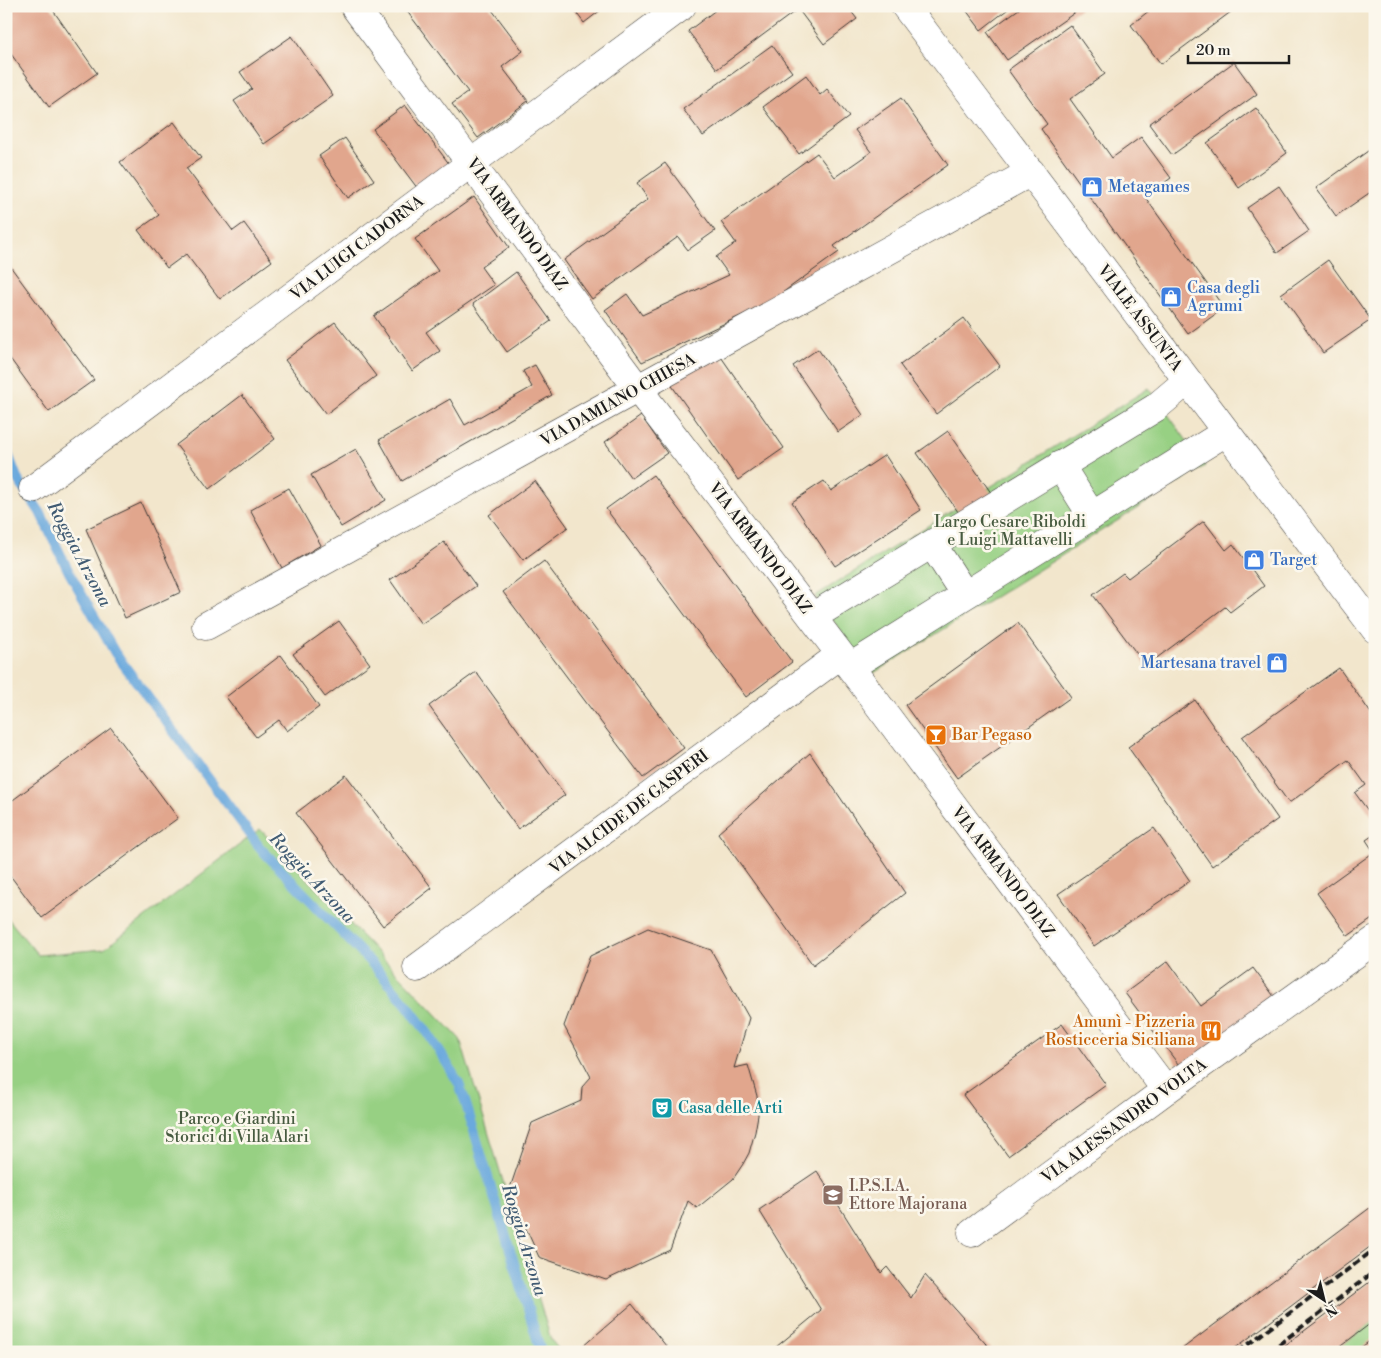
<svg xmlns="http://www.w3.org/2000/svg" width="1381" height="1358" viewBox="0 0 1381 1358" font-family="'Libre Bodoni',serif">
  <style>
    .green { fill: #97d083; stroke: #5a7650 }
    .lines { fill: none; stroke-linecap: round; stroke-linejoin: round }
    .stream { stroke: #6ba9dd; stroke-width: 10 }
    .building { fill: #e1a68d }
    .minor-casing { stroke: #3c3a36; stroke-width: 29 }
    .minor { stroke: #fff; stroke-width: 28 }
    .rail { stroke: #1c1c1c; stroke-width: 4; stroke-dasharray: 8 4; stroke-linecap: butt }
    .labels { text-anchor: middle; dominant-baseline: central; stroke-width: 5; stroke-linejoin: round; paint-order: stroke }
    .shop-label { font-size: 16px; fill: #366cbe; stroke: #fbf7ec; text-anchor: start }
    .street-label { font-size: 16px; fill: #1c1c1c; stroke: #fbf7ec }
    .park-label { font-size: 16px; fill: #475b40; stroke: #fbf7ec }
    .food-label { font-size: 16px; fill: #c56008; stroke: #fbf7ec; text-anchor: start }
    .culture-label { font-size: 16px; fill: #0d838f; stroke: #fbf7ec; text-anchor: start }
    .education-label { font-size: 16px; fill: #785e54; stroke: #fbf7ec; text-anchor: start }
    .water-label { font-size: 18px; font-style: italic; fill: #405b73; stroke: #fbf7ec }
  </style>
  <rect width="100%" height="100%" fill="#fbf7ec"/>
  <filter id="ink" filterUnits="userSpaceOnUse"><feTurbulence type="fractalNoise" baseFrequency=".02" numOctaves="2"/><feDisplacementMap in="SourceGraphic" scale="10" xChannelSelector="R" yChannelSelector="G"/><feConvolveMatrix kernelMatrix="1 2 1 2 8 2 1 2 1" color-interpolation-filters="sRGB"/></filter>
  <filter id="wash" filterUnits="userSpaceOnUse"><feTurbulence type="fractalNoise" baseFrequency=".0096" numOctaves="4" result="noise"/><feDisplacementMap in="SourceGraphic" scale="20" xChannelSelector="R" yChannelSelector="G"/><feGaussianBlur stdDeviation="1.12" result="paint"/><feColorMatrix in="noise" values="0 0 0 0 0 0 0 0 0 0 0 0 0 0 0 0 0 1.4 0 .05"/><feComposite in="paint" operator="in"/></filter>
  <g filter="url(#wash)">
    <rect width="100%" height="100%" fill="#f2e6cc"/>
    <!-- green -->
    <path class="green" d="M1149,388L1205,466L872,674L815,596Z
      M260,829L460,1039L551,1340L561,1352H6V916L38,955L104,949Z
      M1375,1320V1352H1333Z"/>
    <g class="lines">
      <!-- stream -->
      <path class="stream" d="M6,449L18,480L40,512L69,572L115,653L261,849L376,968L407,1005L429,1035L448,1065L459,1084L465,1101L541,1352"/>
    </g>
    <g id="blocks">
      <!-- building -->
      <path class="building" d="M6,6H50L97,73L49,107L6,47Z
        M403,6H489L523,51L502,67L528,101L478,138L452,104L468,92Z
        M571,6H606L584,23Z
        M721,6H847L857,19L824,44L798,9L717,69L688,31Z
        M963,6H1012L981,30Z
        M1023,6H1078L1080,9L1007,60L987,32Z
        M1155,6H1228L1232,11L1161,64L1131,25Z
        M1070,25L1105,74L1070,99L1112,158L1141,137L1171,178L1145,197L1224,308L1188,334L1041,129L1047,124L1008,70Z
        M292,36L333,96L264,144L234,101L252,89L240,72Z
        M772,45L792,72L703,136L683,109Z
        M1234,62L1257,94L1172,155L1149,124Z
        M806,75L820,95L827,89L849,117L799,154L763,107Z
        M901,98L948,165L834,246L839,252L768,303L642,362L605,310L627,294L642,315L729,275L716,257L736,243L721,222L817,153L835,177L871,152L855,130Z
        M405,105L450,165L418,189L373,129Z
        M1256,108L1287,153L1239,188L1207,143Z
        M174,122L201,158L186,168L233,231L244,223L272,261L220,299L186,254L167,268L138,230L159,215L120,162Z
        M345,138L374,180L348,198L319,156Z
        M1375,146V189L1336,216L1316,188Z
        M665,163L715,231L688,250L678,237L592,299L564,260L648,199L637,183Z
        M1279,186L1309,231L1277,253L1247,208Z
        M474,197L509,247L481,267L494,285L426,332L440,351L412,371L374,316L438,271L415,239Z
        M1328,260L1371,320L1323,353L1281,294Z
        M10,266L94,380L49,412L6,353V269Z
        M516,272L551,321L507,352L473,304Z
        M964,318L1000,366L936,414L900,365Z
        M335,322L376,376L326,414L285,360Z
        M818,349L863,415L838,432L793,366Z
        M717,351L784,448L738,480L670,383Z
        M535,365L552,395L402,481L379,440L450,399L465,425L532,387L523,371Z
        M242,395L275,439L209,489L176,445Z
        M641,416L667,453L631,478L605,442Z
        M948,431L994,497L963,519L917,453Z
        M356,449L386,500L341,527L311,475Z
        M885,455L921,510L835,566L792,502L824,481L831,491Z
        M653,475L792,662L746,697L606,509Z
        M535,481L568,527L523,560L489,515Z
        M289,488L321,545L282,568L250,510Z
        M141,503L181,592L125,618L86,529Z
        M1204,521L1226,550L1233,544L1264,586L1230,612L1225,607L1146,666L1093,595L1123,573L1128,578Z
        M444,542L476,586L421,624L390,580Z
        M544,561L684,748L643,778L503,592Z
        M339,621L370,664L325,697L293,654Z
        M1018,623L1071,697L957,778L905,705Z
        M281,655L319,707L287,731L279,720L256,737L226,697Z
        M1339,668L1375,719V820L1355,793L1366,785L1348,760L1289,803L1242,737Z
        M476,672L565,795L518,829L429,706Z
        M1195,700L1278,819L1212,866L1128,747Z
        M111,728L178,818L42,918L6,870V805Z
        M810,753L905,893L813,965L718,833Z
        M346,775L432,888L383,926L296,813Z
        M1154,828L1190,881L1094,946L1058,894Z
        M1375,834V917L1348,936L1317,893L1374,852L1366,840Z
        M648,928L711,950L749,1018L734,1068L748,1065L757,1096L758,1115L755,1132L749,1153L743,1164L733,1179L697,1208L688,1201L670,1250L606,1280L539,1257L509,1191L532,1123L581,1101L582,1087L591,1077L564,1026L590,956Z
        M1168,961L1201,1006L1253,968L1276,999L1181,1068L1125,993Z
        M1062,1024L1106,1085L1008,1156L963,1095Z
        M817,1171L881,1273L887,1267L911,1298L925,1275L993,1352H770L821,1310L759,1210Z
        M1375,1204V1243L1230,1352H1178Z
        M1375,1278V1320L1333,1352H1276Z
        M632,1304L671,1352H586L582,1347Z
        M1375,1337V1352H1355Z"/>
    </g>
  </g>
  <g filter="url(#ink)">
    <use href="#blocks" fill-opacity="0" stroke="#3c3a36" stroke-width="1"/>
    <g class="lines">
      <!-- minor casing -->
      <g class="minor-casing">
        <path id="minor" d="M354,6L638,389L850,667L1166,1090
          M905,6L1375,629
          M1060,465L1092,516
          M33,489L682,6
          M932,544L965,595
          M812,617L1155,408L1187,381
          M206,626L1031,172
          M850,667L1226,432
          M417,968L840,655
          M972,1233L1166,1090L1375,940"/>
      </g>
      <!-- minor -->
      <use href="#minor" class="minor"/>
      <!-- rail -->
      <path class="rail" d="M1238,1352L1375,1249
        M1269,1352L1375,1271"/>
    </g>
  </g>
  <!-- icons -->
  <defs>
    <g id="shop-square" transform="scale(1.125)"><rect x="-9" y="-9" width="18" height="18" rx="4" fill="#3f7fe0" stroke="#fbf7ec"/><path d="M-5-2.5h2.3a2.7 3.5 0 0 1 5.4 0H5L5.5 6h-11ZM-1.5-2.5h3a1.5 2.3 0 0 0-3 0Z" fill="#fff"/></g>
    <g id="bar-square" transform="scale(1.125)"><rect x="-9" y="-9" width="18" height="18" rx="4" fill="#e8710a" stroke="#fbf7ec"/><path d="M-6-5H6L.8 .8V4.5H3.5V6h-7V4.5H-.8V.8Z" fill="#fff"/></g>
    <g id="restaurant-square" transform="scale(1.125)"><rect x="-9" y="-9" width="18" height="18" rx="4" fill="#e8710a" stroke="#fbf7ec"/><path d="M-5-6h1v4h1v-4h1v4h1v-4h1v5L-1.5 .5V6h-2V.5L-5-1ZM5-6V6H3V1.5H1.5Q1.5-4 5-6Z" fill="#fff"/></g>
    <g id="theatre-square" transform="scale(1.125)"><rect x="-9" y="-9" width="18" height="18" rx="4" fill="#0f9aa8" stroke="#fbf7ec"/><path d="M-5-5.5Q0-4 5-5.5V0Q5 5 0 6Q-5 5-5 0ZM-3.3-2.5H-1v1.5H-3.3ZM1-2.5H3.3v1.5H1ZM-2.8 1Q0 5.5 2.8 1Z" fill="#fff"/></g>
    <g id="school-square" transform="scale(1.125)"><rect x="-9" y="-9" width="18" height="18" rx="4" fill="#8d6e63" stroke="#fbf7ec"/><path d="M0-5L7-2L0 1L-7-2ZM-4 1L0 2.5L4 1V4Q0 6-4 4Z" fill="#fff"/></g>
  </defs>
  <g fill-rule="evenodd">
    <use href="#shop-square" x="1092" y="187"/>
    <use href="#shop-square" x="1171" y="297"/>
    <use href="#shop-square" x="1254" y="560"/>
    <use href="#shop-square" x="1277" y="663"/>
    <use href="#bar-square" x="936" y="735"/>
    <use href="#restaurant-square" x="1211" y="1031"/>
    <use href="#theatre-square" x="662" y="1108"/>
    <use href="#school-square" x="833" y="1195"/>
  </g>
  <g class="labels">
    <!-- shop labels -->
    <g class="shop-label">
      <text x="1108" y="187">Metagames</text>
      <text x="1187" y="288">Casa degli<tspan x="1187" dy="18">Agrumi</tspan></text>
      <text x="1270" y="560">Target</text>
      <text x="1261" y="663" text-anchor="end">Martesana travel</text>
    </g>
    <!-- street labels -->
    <g class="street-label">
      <text transform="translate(517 224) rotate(54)">VIA ARMANDO DIAZ</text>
      <text transform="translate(357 248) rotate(-37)">VIA LUIGI CADORNA</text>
      <text transform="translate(1140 318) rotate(53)">VIALE ASSUNTA</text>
      <text transform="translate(618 400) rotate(-29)">VIA DAMIANO CHIESA</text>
      <text transform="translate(760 548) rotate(53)">VIA ARMANDO DIAZ</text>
      <text transform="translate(629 812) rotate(-37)">VIA ALCIDE DE GASPERI</text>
      <text transform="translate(1003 872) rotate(53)">VIA ARMANDO DIAZ</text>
      <text transform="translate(1124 1121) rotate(-36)">VIA ALESSANDRO VOLTA</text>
    </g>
    <!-- park labels -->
    <g class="park-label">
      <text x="1010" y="522">Largo Cesare Riboldi<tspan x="1010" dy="18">e Luigi Mattavelli</tspan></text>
      <text x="237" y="1119">Parco e Giardini<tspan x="237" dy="18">Storici di Villa Alari</tspan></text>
    </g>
    <!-- food labels -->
    <g class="food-label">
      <text x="952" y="735">Bar Pegaso</text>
      <text x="1195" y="1022" text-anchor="end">Amunì - Pizzeria<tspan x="1195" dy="18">Rosticceria Siciliana</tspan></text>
    </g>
    <!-- culture labels -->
    <g class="culture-label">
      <text x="678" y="1108">Casa delle Arti</text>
    </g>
    <!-- education labels -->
    <g class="education-label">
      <text x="849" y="1186">I.P.S.I.A.<tspan x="849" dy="18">Ettore Majorana</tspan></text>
    </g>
    <!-- water labels -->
    <g class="water-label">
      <text transform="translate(79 554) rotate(62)">Roggia Arzona</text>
      <text transform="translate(312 878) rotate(47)">Roggia Arzona</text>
      <text transform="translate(524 1240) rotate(73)">Roggia Arzona</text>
    </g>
  </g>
  <!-- margin -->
  <rect width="1381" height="1358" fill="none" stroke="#fbf7ec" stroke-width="25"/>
  <!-- north arrow -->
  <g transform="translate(1324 1300) rotate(145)" stroke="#fbf7ec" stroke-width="4" paint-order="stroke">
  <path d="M0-4L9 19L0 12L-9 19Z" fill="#1c1c1c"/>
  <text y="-8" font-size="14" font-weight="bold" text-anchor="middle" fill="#1c1c1c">N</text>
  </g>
  <!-- scale -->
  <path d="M1188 55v8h101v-8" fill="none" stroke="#1c1c1c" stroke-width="2.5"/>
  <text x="1196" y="55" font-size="15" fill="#1c1c1c" stroke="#fbf7ec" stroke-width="4" paint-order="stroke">20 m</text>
</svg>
